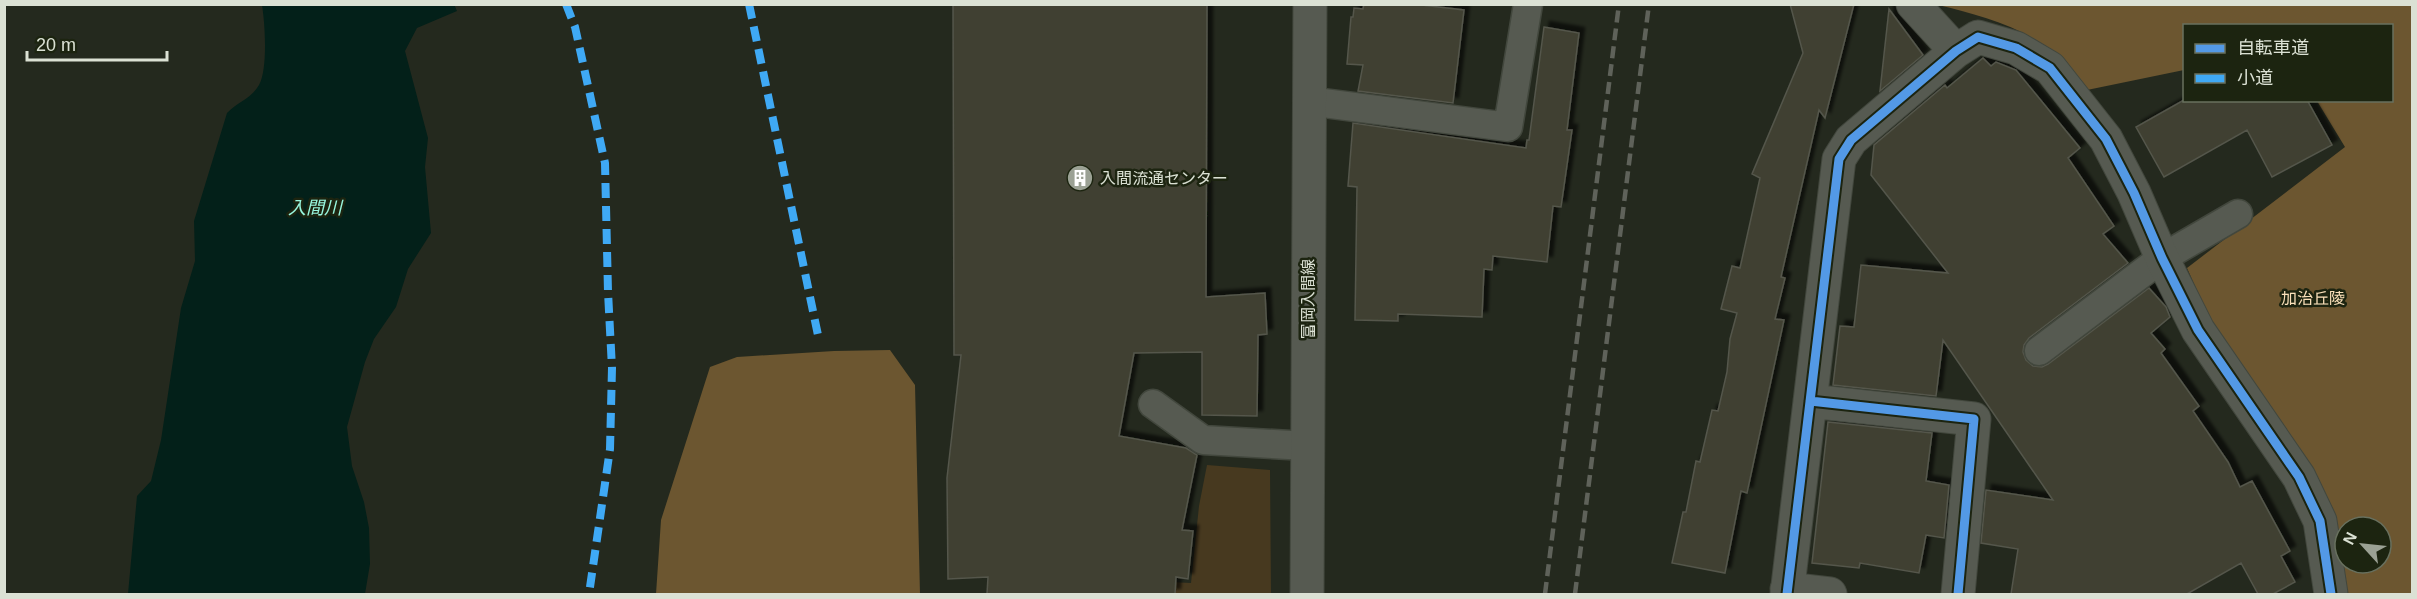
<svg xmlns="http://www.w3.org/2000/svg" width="2417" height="599" viewBox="0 0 2417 599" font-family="Arial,'Noto Sans JP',sans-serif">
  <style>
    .green { fill: #47391f }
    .forest { fill: #6c5630; fill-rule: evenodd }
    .water { fill: #032019 }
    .building { fill: #404132; stroke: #54564b; stroke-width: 1.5; filter: url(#shadow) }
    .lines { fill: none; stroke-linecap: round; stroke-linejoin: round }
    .lane-casing { stroke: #42473d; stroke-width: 31 }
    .street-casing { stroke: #42473d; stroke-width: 35 }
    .secondary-casing { stroke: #42473d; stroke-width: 35 }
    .lane { stroke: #565a51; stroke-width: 28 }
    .street { stroke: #565a51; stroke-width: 33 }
    .secondary { stroke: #565a51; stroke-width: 33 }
    .rail { stroke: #5f625a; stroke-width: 4.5; stroke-dasharray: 12 6; stroke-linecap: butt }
    .quiet { stroke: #3fa9f5; stroke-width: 8; stroke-dasharray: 15 8; stroke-linecap: butt }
    .cycleway-casing { stroke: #1c2410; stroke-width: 13 }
    .cycleway { stroke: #5399e6; stroke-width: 9 }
    .labels { text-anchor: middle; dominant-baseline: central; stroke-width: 5; stroke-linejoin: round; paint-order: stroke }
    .poi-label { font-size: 16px; fill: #dbe1d4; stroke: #1c2410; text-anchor: start }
    .park-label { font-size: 16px; fill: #fae0b9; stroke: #1c2410 }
    .street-label { font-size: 16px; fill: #dbe1d4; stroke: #1c2410 }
    .water-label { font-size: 18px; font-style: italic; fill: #98f7df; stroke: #1c2410 }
  </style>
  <defs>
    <filter id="shadow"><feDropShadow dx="5.5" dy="-5.5" stdDeviation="1.5" flood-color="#0009"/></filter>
  </defs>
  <rect width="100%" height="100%" fill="#24291e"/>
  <!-- green -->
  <path class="green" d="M1207,465L1270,470L1271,594H1147L1148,581L1191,583L1199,506Z"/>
  <!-- forest -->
  <path class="forest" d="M1938,5H2412V594H2343L2230,355L2206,311L2187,268L2345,147L2317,101L2392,100V26H2184V70L2087,90C2076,78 2065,63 2053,52C2021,26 1976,14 1938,5ZM2345,527H2381V563H2345Z
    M890,350L915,385L920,594H656L661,520L710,367L737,357L834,351Z"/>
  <!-- water -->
  <path class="water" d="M262,5L454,4L457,11L417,28L405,51L428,138L425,167L431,233L408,269L396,307L374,339L365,362L347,427L352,466L364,502L369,528L370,564L365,594H128L137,496L151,481L161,440L181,308L195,261L194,221L227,113C237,102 251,99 259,85C268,69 265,23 262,5Z"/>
  <!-- building -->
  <path class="building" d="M953,4H1207L1206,297L1265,293L1267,334L1258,335L1257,416L1202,415V352L1134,353L1119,436L1186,448L1197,455L1182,530L1193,531L1188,579L1176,577L1175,594H987L988,577L948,579L947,478L961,355H954Z
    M1364,4H1413L1464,10L1453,103L1358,91L1363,65L1347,64L1351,17H1353L1354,8L1363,9Z
    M1790,4H1854L1825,118L1819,110L1781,277L1785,278L1775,319L1784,320L1747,493L1741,491L1725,573L1672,563L1683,512H1686L1696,461L1700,462L1712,410L1718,411L1727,372L1730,339L1737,313L1721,309L1732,266L1740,268L1760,178L1752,174L1803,53Z
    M1889,9L1923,55L1880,91Z
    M1544,27L1579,33L1567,130H1572L1561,207L1553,206L1547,262L1493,256L1492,270L1484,269L1482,317L1398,314V321L1355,320L1357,187L1348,186L1353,123L1526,148L1527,140H1529Z
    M1983,58L1991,66L1996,62L2016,70L2080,148L2068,158L2114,226L2103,234L2128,263L2029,338L2024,345L2023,352L2026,360L2033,366L2042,367L2048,364L2149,288L2166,307L2170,317L2151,333L2165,349L2161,353L2199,406L2193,411L2228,462L2240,487L2252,481L2290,551L2281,556L2295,582L2273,594H2258L2241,563L2187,594H2011L2018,549L1981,543L1986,490L2053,500L1943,340L1936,396L1833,385L1840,326L1854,327L1861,265L1948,273L1871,175L1874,145L1945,85L1947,88Z
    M2184,100H2307L2332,145L2272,177L2247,130L2164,177L2136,127Z
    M1828,422L1932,433L1926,481L1949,485L1944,538L1926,535L1919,573L1860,563L1859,568L1812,563Z"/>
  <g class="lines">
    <!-- lane casing -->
    <g class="lane-casing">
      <path id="lane" d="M1308,101L1508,127L1528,4
        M2039,351L2162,258L2238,214
        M1153,404L1203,440L1307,446"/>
    </g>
    <!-- street casing -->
    <g class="street-casing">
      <path id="street" d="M1913,4L1956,51
        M1810,401L1974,419L1958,594
        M1787,589L1830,594
        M1787,594L1839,159L1851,140L1956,51L1978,37L2016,48L2050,68L2106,139L2134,193L2162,258L2198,330L2299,477L2320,521L2331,594"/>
    </g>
    <!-- secondary casing -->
    <g class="secondary-casing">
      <path id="secondary" d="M1307,594L1310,4"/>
    </g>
    <!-- lane -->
    <use href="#lane" class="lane"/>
    <!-- street -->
    <use href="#street" class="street"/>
    <!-- secondary -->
    <use href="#secondary" class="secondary"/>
    <!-- rail -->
    <path class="rail" d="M1545,594L1619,4
      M1575,594L1649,4"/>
    <!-- quiet -->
    <path class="quiet" d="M566,4L575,27L605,163L608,292L612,368L610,449L589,594
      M749,4L819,340"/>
    <!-- cycleway casing -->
    <g class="cycleway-casing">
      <path id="cycleway" d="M1810,401L1974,419L1958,594
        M1787,594L1839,159L1851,140L1956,51L1978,37L2016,48L2050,68L2106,139L2134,193L2162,258L2198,330L2299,477L2320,521L2331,594"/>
    </g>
    <!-- cycleway -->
    <use href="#cycleway" class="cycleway"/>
  </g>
  <!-- icons -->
  <defs>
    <g id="building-disc" transform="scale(1.35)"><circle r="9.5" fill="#9ba194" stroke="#1c2410"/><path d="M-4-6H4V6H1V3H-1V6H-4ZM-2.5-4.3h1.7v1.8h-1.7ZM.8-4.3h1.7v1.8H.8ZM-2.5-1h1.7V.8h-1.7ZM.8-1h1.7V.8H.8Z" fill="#fff"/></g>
  </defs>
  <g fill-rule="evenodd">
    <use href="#building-disc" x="1080" y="178"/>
  </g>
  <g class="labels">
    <!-- poi labels -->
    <g class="poi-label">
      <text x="1100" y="178">入間流通センター</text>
    </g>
    <!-- park labels -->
    <g class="park-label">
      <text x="2313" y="298">加治丘陵</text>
    </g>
    <!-- street labels -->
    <g class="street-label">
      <text transform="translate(1308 299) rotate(-90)">富岡入間線</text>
    </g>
    <!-- water labels -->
    <g class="water-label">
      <text x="315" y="208">入間川</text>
    </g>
  </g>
  <!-- border -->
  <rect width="2417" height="599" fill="none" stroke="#dbe1d4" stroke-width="12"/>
  <!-- legend -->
  <rect x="2183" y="24" width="210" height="78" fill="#1c2410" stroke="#68705e" stroke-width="1.5"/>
  <rect x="2195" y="44" width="30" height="9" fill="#5399e6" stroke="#68705e" stroke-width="1.5"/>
  <text x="2237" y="54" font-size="18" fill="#dbe1d4">自転車道</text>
  <rect x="2195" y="74" width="30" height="9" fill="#3fa9f5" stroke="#68705e" stroke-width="1.5"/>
  <text x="2237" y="84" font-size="18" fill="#dbe1d4">小道</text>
  <!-- north arrow -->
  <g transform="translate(2363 545) rotate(297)"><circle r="28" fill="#1c2410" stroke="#68705e" stroke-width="1.5"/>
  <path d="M0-4.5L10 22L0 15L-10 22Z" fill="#9ba194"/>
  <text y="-9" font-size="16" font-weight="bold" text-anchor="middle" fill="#dbe1d4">N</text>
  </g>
  <!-- scale -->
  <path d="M27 51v9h140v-9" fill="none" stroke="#dbe1d4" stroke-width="3"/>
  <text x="36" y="51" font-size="18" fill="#dbe1d4" stroke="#1c2410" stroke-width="4.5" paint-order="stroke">20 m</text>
</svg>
